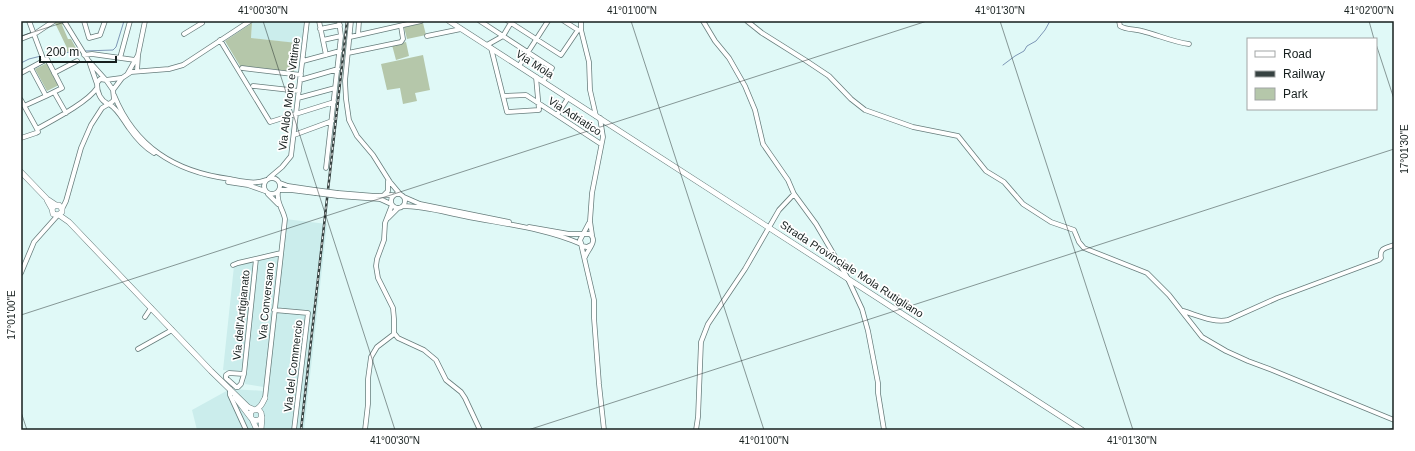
<svg xmlns="http://www.w3.org/2000/svg" width="1415" height="451" viewBox="0 0 1415 451" font-family="Helvetica,sans-serif">
  <style>
    .built { fill: #cbedec }
    .green { fill: #b5c7aa }
    .lines { fill: none; stroke-linecap: round; stroke-linejoin: round }
    .stream { stroke: #7d97b6; stroke-width: 1 }
    .minor-casing { stroke: #677d7c; stroke-width: 5.5 }
    .major-casing { stroke: #677d7c; stroke-width: 6 }
    .minor { stroke: #fff; stroke-width: 4 }
    .major { stroke: #fff; stroke-width: 5 }
    .rail-casing { stroke: #374241; stroke-width: 2.5 }
    .rail { stroke: #fff; stroke-width: 1; stroke-dasharray: 3; stroke-linecap: butt }
    .minor-bridge-casing { stroke: #677d7c; stroke-width: 5.5; stroke-linecap: butt }
    .minor-bridge { stroke: #fff; stroke-width: 4 }
    .ticks { fill: none; stroke: #161f1e; stroke-width: 1; stroke-opacity: 0.45 }
    .labels { text-anchor: middle; dominant-baseline: central; stroke-width: 3.5; stroke-linejoin: round; paint-order: stroke }
    .street-label { font-size: 11px; fill: #161f1e; stroke: #fff }
    .neatline { fill: none; stroke: #161f1e; stroke-width: 1.5 }
    .ticks-label { font-size: 10px; text-anchor: middle; fill: #161f1e }
  </style>
  <rect width="100%" height="100%" fill="#e0f9f7"/>
  <!-- built -->
  <path class="built" d="M255,21H306L303,44L251,38L252,23Z
    M285,219L327,224L304,430H197L192,410L230,389L265,391Z
    M279,256L264,387L245,384L258,261Z
    M254,262L242,372L223,370L234,266Z"/>
  <!-- green -->
  <path class="green" d="M58,21H62L64,24L62,25L68,39H71L77,50L67,52L66,51L67,48L55,23Z
    M252,23L251,38L297,43L294,72L240,66L225,41Z
    M423,23L426,35L407,39L404,27Z
    M406,42L409,56L396,60L392,45Z
    M423,55L430,90L415,93L417,101L403,104L400,88L387,90L381,64Z
    M47,63L59,85L47,91L35,69Z"/>
  <g class="lines">
    <!-- stream -->
    <path class="stream" d="M85,51L113,50L116,47L124,21
      M44,56L77,51
      M21,63L29,59L41,56
      M1003,65L1015,56L1024,51L1027,46L1036,41L1045,30L1050,21"/>
    <!-- minor casing -->
    <g class="minor-casing">
      <path id="minor" d="M29,21L44,61
        M64,21L88,60L105,79
        M84,21L89,38L100,35L105,21
        M319,21L326,55
        M351,21L345,81L346,99L349,120L357,136L373,155L390,182L400,194
        M480,21L552,68L543,81
        M508,21L561,55L578,30L564,21
        M581,21V30L589,62L590,90L596,116
        M703,21L715,41L729,58L745,86L755,110L763,144L788,180L794,194L816,224L847,277L862,309L868,331L878,383V393L884,430
        M747,21L762,33L805,60L829,76L851,99L865,110L913,127L958,136L986,171L1004,182L1023,204L1051,222L1074,230L1079,242L1084,248L1147,273L1169,295L1202,337L1226,351L1248,361L1272,370L1394,420
        M1119,21L1120,26C1126,30 1135,29 1142,31C1158,35 1173,42 1189,44
        M320,29L340,25
        M184,34L202,23L200,21
        M358,35L359,21
        M427,36L461,29
        M350,37L421,21
        M21,39L36,33L54,21
        M220,40L270,122L334,102
        M323,40L341,36
        M487,45L503,36L512,21
        M491,48L507,112L539,110L536,77
        M348,53L401,42L403,39L401,26
        M84,55L92,54L135,60
        M120,58L130,21
        M303,61L340,51
        M90,64L97,84
        M519,66L548,21
        M242,68L301,75
        M137,71L138,56
        M21,73L47,59L62,88L46,96L31,68
        M54,73L77,61
        M128,73L138,55L145,21
        M106,80L121,78
        M300,80L338,69
        M253,86L299,91
        M113,90L122,78L131,72L169,69L183,65L250,21
        M54,92L66,113
        M114,95C135,147 175,172 230,179C241,181 255,185 266,180
        M503,96L526,95L601,144
        M298,98L335,88
        M21,100L37,129
        M109,104C118,109 123,120 129,128C136,138 144,147 154,153
        M24,106L46,96
        M557,115L568,98
        M37,129C53,120 88,102 97,88
        M294,135L332,121
        M21,138L36,133L38,132L37,129
        M326,168L341,36L339,21
        M264 186a8 8 0 1 1 16 0a8 8 0 1 1-16 0Z
        M269,178L282,167L291,156L307,21
        M228,182L248,185L265,191
        M280,183L288,186L315,190
        M279,190H291L315,193
        M338,193L375,196L392,195
        M391 201a7 7 0 1 1 14 0a7 7 0 1 1-14 0Z
        M268,194L278,204
        M384,195L388,191V181
        M338,196L380,199L391,204
        M404,197L420,204L509,222
        M392,205L385,223L384,240L377,259L376,266L378,278L393,308L394,319V333L398,338L424,350L436,360L446,380L461,392L465,398L480,430
        M403,206C423,206 444,212 464,216C503,224 545,228 581,244L594,300V318L599,384L604,430
        M62,209L66,201L81,148L91,125L102,108L112,102L114,100L113,90L106,80L100,79L97,83C97,92 100,100 108,104
        M388,218L398,208
        M589,223L580,240L582,246L587,247L591,245
        M529,227L569,234H590C598,241 588,249 585,257
        M592,235L590,221L592,193L603,137L600,118
        M233,265L238,263L281,253
        M21,273L34,242L58,215
        M274,310L308,313L294,430
        M1183,311C1197,315 1213,323 1228,320L1277,298L1379,260L1381,258C1379,248 1386,248 1394,245
        M145,317L151,308
        M138,349L172,330
        M244,374L229,373L226,375V378L236,387H238L241,384L244,374L256,259
        M230,389V395L246,430
        M265,398L285,219C283,209 276,202 278,192
        M365,430L368,404V379L371,357L377,347L394,334
        M696,430L698,417L701,342L708,324L745,269L779,210L794,194"/>
    </g>
    <!-- major casing -->
    <g class="major-casing">
      <path id="major" d="M449,21L1082,430
        M21,172L47,199L56,205
        M47,200L52,209L53,214L58,215L62,212V209L59,205L54,206L52,209
        M59,215L69,222L211,371L248,407L255,410C261,407 262,404 265,398
        M235,397L251,418
        M250.5 415a5.5 5.5 0 1 1 11 0a5.5 5.5 0 1 1-11 0Z
        M252,419L257,430
        M261,430L262,417"/>
    </g>
    <!-- minor -->
    <use href="#minor" class="minor"/>
    <!-- major -->
    <use href="#major" class="major"/>
    <!-- rail casing -->
    <g class="rail-casing">
      <path id="rail" d="M301,430L347,21"/>
    </g>
    <!-- rail -->
    <use href="#rail" class="rail"/>
    <!-- minor-bridge casing -->
    <g class="minor-bridge-casing">
      <path id="minor-bridge" d="M315,190L338,193
        M315,193L338,196"/>
    </g>
    <!-- minor-bridge -->
    <use href="#minor-bridge" class="minor-bridge"/>
  </g>
  <!-- ticks -->
  <path class="ticks" d="M263,21L395,430M631,21L764,430M1000,21L1133,430M1369,21L1374,39M21,36L68,21M1376,44L1394,99M21,315L927,21M21,412L27,430M528,430L1394,149M1387,430L1394,428"/>
  <g class="labels">
    <!-- street labels -->
    <g class="street-label">
      <text transform="translate(535 64) rotate(33)">Via Mola</text>
      <text transform="translate(289 94) rotate(-83)">Via Aldo Moro e Vittime</text>
      <text transform="translate(575 116) rotate(33)">Via Adriatico</text>
      <text transform="translate(852 269) rotate(33)">Strada Provinciale Mola Rutigliano</text>
      <text transform="translate(266 301) rotate(-84)">Via Conversano</text>
      <text transform="translate(241 315) rotate(-84)">Via dell'Artigianato</text>
      <text transform="translate(293 366) rotate(-83)">Via del Commercio</text>
    </g>
  </g>
  <!-- border -->
  <rect width="1415" height="451" fill="none" stroke="#ffffff" stroke-width="44"/>
  <!-- legend -->
  <rect x="1247" y="38" width="130" height="72" fill="#ffffff" stroke="#a2a5a5"/>
  <rect x="1255" y="51" width="20" height="6" fill="#ffffff" stroke="#a2a5a5"/>
  <text x="1283" y="58" font-size="12" fill="#161f1e">Road</text>
  <rect x="1255" y="71" width="20" height="6" fill="#374241" stroke="#a2a5a5"/>
  <text x="1283" y="78" font-size="12" fill="#161f1e">Railway</text>
  <rect x="1255" y="88" width="20" height="12" fill="#b5c7aa" stroke="#a2a5a5"/>
  <text x="1283" y="98" font-size="12" fill="#161f1e">Park</text>
  <!-- scale -->
  <path d="M40 56v6h76v-6" fill="none" stroke="#161f1e" stroke-width="2"/>
  <text x="46" y="56" font-size="12" fill="#161f1e" stroke="#ffffff" stroke-width="3" paint-order="stroke">200 m</text>
  <rect x="22" y="22" width="1371" height="407" class="neatline"/>
  <g class="ticks-label">
    <text x="263" y="14">41°00'30"N</text>
    <text x="632" y="14">41°01'00"N</text>
    <text x="1000" y="14">41°01'30"N</text>
    <text x="1369" y="14">41°02'00"N</text>
    <text transform="translate(1404 149) rotate(-90)" y="4">17°01'30"E</text>
    <text transform="translate(11 315) rotate(-90)" y="4">17°01'00"E</text>
    <text x="395" y="444">41°00'30"N</text>
    <text x="764" y="444">41°01'00"N</text>
    <text x="1132" y="444">41°01'30"N</text>
  </g>
</svg>
